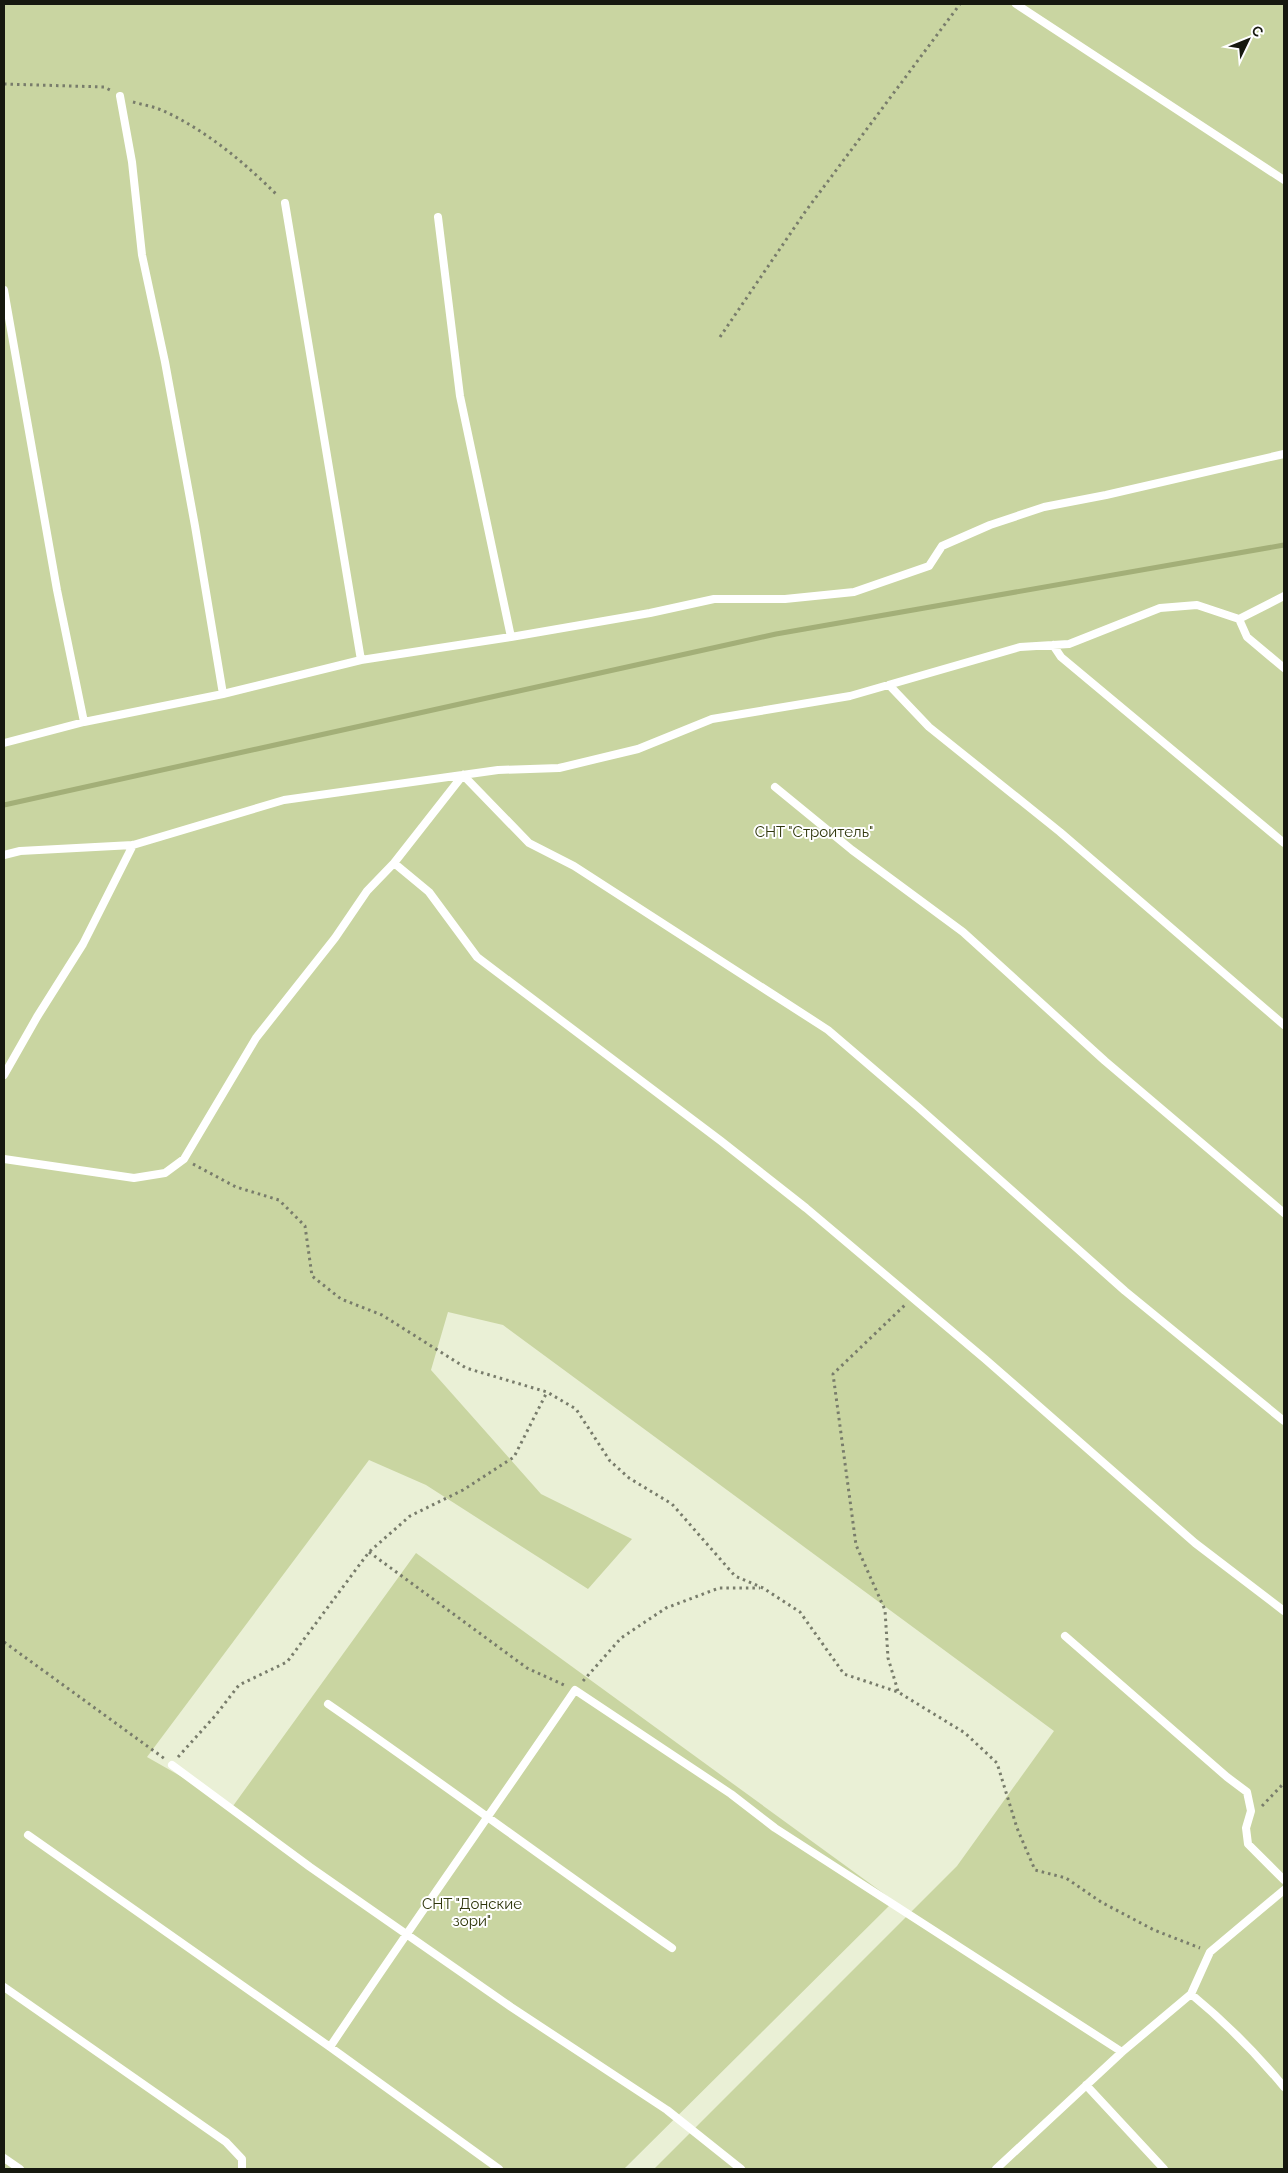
<svg xmlns="http://www.w3.org/2000/svg" width="1288" height="2173" viewBox="0 0 1288 2173" font-family="Raleway,sans-serif">
  <style>
    .green { fill: #c9d5a1 }
    .lines { fill: none; stroke-linecap: round; stroke-linejoin: round }
    .stream { stroke: #a3af78; stroke-width: 5 }
    .path { stroke: #787c6b; stroke-width: 3; stroke-dasharray: 2.5 4; stroke-linecap: butt }
    .service { stroke: #fff; stroke-width: 8 }
    .labels { text-anchor: middle; dominant-baseline: central; stroke-width: 4; stroke-linejoin: round; paint-order: stroke }
    .park-label { font-size: 15px; fill: #2f360b; stroke: #fff }
  </style>
  <rect width="100%" height="100%" fill="#eaf0d6"/>
  <!-- green -->
  <path class="green" d="M4,4H1284V2169H654L957,1866L1054,1731L503,1325L448,1312L431,1370L541,1494L632,1539L588,1589L426,1485L369,1460L147,1757L233,1806L416,1553L894,1901L624,2169H4Z"/>
  <g class="lines">
    <!-- stream -->
    <path class="stream" d="M4,805L776,634L1284,545"/>
    <!-- path -->
    <path class="path" d="M4,84L104,87L110,90
      M133,102C144,105 156,107 166,112C208,132 245,163 277,195
      M720,337L805,212L960,4
      M193,1164L236,1187L279,1200L305,1226L312,1276L341,1299L382,1315L466,1368L547,1392L576,1409L610,1461L629,1478L672,1504L735,1576L763,1588L800,1612L844,1674L898,1692L965,1733L997,1763L1017,1828L1035,1870L1066,1878L1101,1902L1154,1930L1200,1948
      M369,1552L527,1668L564,1685
      M4,1642L165,1759
      M583,1681L621,1638L666,1608L719,1588H760
      M898,1691L888,1658L885,1610L856,1545L833,1374L905,1305
      M178,1757L215,1716L239,1685L287,1662L369,1552L410,1516L463,1490L514,1457L547,1392
      M1262,1806L1284,1783"/>
    <!-- service -->
    <path class="service" d="M1016,4L1284,180
      M120,96L132,162L142,255L165,362L195,526L223,694
      M285,203L361,660
      M438,217L460,396L511,637
      M4,290L57,590L84,722
      M1239,619L1247,637L1284,668
      M1053,645L1061,657L1284,843
      M889,685L929,727L1060,832L1284,1025
      M4,743L84,722L223,694L361,660L511,637L650,613L714,599H785L854,592L929,566L942,546L990,525L1044,507L1106,495L1284,454
      M463,775L529,843L574,866L828,1030L918,1107L1125,1291L1284,1421
      M775,787L852,850L963,932L1105,1061L1284,1213
      M4,855L20,851L133,845L284,800L498,770L559,768L638,749L712,719L850,696L1020,647L1069,644L1160,608L1197,605L1239,619L1284,596
      M394,863L429,892L477,957L721,1141L806,1208L985,1359L1195,1543L1284,1611
      M4,1075L37,1017L83,944L133,845
      M4,1159L134,1178L165,1173L184,1159L256,1038L335,938L367,891L394,863L463,775
      M1065,1636L1227,1777L1247,1792L1251,1811L1246,1828L1248,1844L1284,1880
      M328,1704C444,1784 556,1868 672,1948
      M172,1765L310,1867L511,2007L667,2110L741,2169
      M28,1835L330,2047L499,2169
      M4,1987L226,2142L242,2159V2169
      M1191,1994C1225,2022 1256,2053 1284,2087
      M330,2047C410,1927 494,1809 575,1690L731,1794L775,1828L1122,2052
      M1086,2085L1164,2169
      M4,2158L20,2169
      M996,2169L1122,2052L1191,1994L1210,1952L1284,1890"/>
  </g>
  <g class="labels">
    <!-- park labels -->
    <g class="park-label">
      <text x="814" y="832">СНТ "Строитель"</text>
      <text x="472" y="1904">СНТ "Донские<tspan x="472" dy="17">зори"</tspan></text>
    </g>
  </g>
  <!-- border -->
  <rect width="1288" height="2173" fill="none" stroke="#16180f" stroke-width="10"/>
  <!-- north arrow -->
  <g transform="translate(1248 40) rotate(47)" stroke="#ffffff" stroke-width="4" paint-order="stroke">
  <path d="M0-4L9 19L0 12L-9 19Z" fill="#16180f"/>
  <text y="-8" font-size="14" font-weight="bold" text-anchor="middle" fill="#16180f">С</text>
  </g>
</svg>
